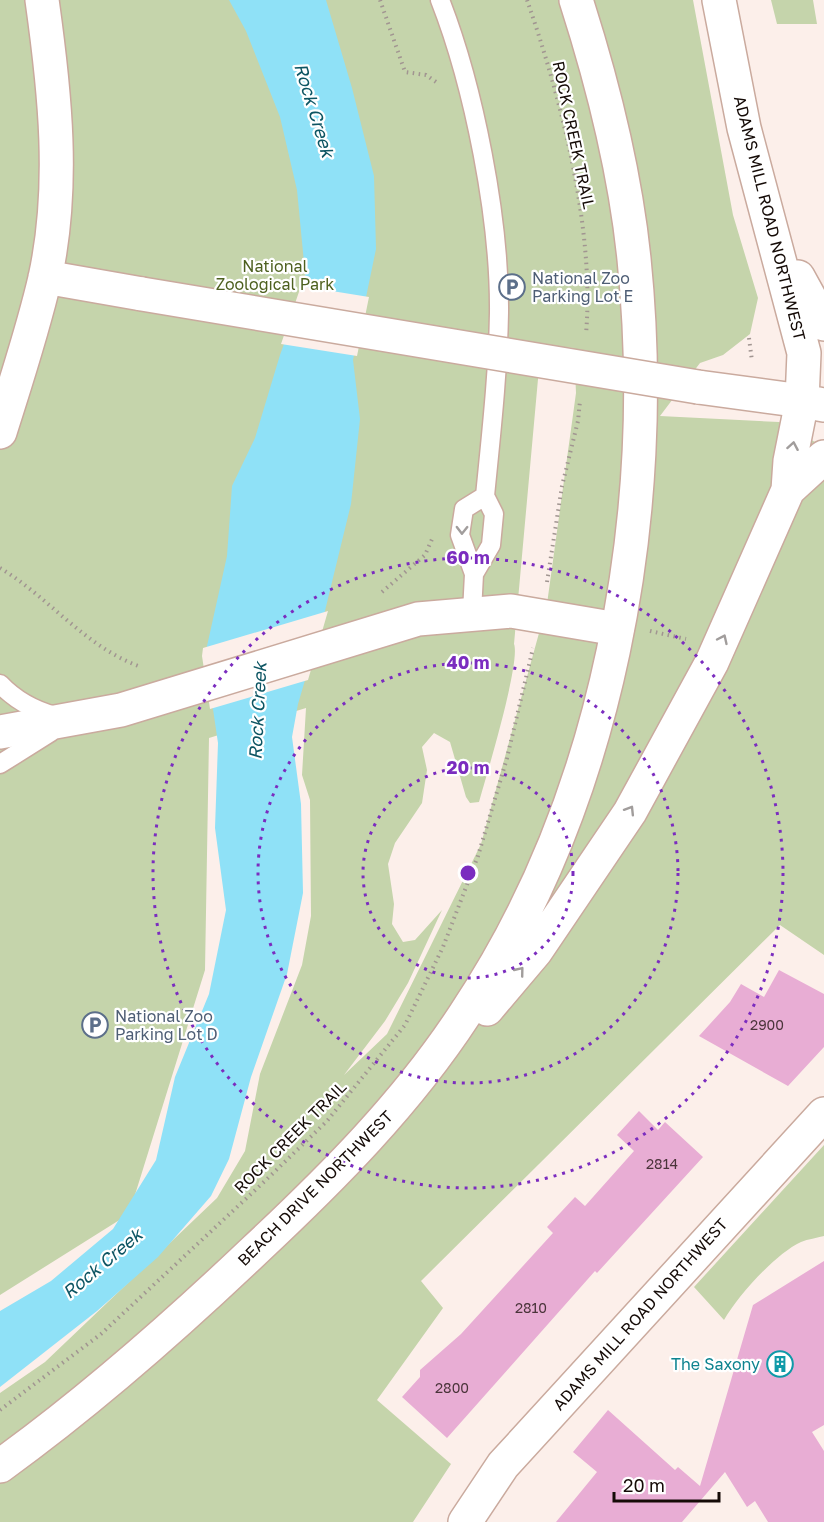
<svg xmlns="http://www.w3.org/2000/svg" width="824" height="1522" viewBox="0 0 824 1522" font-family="'Golos Text',sans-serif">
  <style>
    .green { fill: #c5d4ab; fill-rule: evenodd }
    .water { fill: #8fe1f7 }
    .pier { fill: #fcefea }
    .building { fill: #e8add4 }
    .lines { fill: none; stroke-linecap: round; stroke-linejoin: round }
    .lane-casing { stroke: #caaa9e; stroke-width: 21 }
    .street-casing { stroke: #caaa9e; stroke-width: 36 }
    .secondary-casing { stroke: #caaa9e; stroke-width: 36 }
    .primary-casing { stroke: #caaa9e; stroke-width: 36 }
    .path { stroke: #a19591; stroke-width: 4; stroke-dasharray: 1.5 4.5; stroke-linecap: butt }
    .lane { stroke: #fff; stroke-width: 18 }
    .street { stroke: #fff; stroke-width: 33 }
    .secondary { stroke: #fff; stroke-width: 33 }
    .primary { stroke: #fff; stroke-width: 33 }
    .street-bridge-casing { stroke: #caaa9e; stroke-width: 36; stroke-linecap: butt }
    .street-bridge { stroke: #fff; stroke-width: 33 }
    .oneway { stroke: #a19d9c }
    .ring { fill: none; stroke: #7b2cbf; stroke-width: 3; stroke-dasharray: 3 6 }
    .labels { text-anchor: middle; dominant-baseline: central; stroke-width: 4.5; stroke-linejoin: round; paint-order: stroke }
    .number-label { font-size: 14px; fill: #4a343a }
    .street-label { font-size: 16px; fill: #150b07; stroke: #fff }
    .park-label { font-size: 16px; fill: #4d601f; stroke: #fff }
    .service-label { font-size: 16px; fill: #4e5e75; stroke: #fff; text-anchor: start }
    .culture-label { font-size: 16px; fill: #0d838f; stroke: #fff; text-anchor: end }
    .water-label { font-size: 18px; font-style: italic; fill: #0d5563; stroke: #fff }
    .centre { fill: #7b2cbf; stroke: #fff; stroke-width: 3 }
    .ring-label { font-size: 18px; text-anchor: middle; font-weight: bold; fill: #7b2cbf; stroke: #fff; stroke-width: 4.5; stroke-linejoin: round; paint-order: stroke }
  </style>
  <rect width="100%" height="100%" fill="#fcefea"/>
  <!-- green -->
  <path class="green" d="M0,0H693L733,215L758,298L750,334L723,355L700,363L660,416L779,422L824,447V955L780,925L421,1281L443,1308L377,1400L451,1464L413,1522H0V1393L45,1362L217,1198L245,1151L260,1074L302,965L311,916L310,800L302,775L306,708L209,738L205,970L129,1214L0,1295ZM541,346L574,348L576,393L547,604L481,844L387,1034L344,1075L385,1021L408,983L442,910L415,940L403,942L392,924L394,904L388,864L395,843L422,803L427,770L422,747L434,733L450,742L466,797L470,803L479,802C486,777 521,662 514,644Z
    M771,0H813L817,24H777Z
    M824,1145V1236C817,1238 808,1239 801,1242C775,1254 738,1296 724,1320L694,1287Z"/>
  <!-- water -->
  <path class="water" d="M229,0H326L352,88L374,176L376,249L353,360L360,419L351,504L323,619L298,704L292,737L301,804L303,893L287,974L251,1077L229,1159L211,1196L158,1257L97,1311L0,1387V1311L51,1281L113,1229L156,1160L175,1077L209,994L226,910L215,828L218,743L205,655L227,556L232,486L255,438L280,355L306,283L297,190L280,117L246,31Z"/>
  <!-- pier -->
  <path class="pier" d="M301,286L369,297L357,356L281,344Z
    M328,611L308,680L210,709L202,656L203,648Z"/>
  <!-- building -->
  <path class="building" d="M779,970L824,994V1047L788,1086L699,1036L730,1002L741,984L764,997Z
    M639,1111L658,1130L665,1122L703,1157L597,1273L595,1271L447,1438L402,1397L420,1377V1370L461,1334L553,1233L547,1227L575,1197L585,1206L634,1151L617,1135Z
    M824,1261V1425L812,1432L824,1451V1522H768L755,1501L747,1507L725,1472L682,1522H556L597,1472L573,1452L608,1410L675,1470L678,1467L700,1486L753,1305Z"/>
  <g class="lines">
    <!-- lane casing -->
    <g class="lane-casing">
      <path id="lane" d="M440,0C474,87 500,219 499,313C498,374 491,435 485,496L494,514L491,545L474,574
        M472,612L474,574L460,535L464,509L485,496
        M0,684C16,701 33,710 55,716
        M0,764L51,732"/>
    </g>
    <!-- street casing -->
    <g class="street-casing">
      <path id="street" d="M45,277L142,294
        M698,387L802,401
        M0,432C16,381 33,330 45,278C65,187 55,92 42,0
        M0,732L121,710L418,619L511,611L617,629"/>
    </g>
    <!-- secondary casing -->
    <g class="secondary-casing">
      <path id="secondary" d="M719,0L744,128L804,353L802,401L824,405
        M798,277L824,324
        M465,1522L503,1465L824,1114"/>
    </g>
    <!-- primary casing -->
    <g class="primary-casing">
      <path id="primary" d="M788,490L790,461L802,401
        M487,1009L536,951L630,812L712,662L788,490L824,457
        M0,1466C90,1401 174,1327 255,1250C332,1178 407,1103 465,1014C609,799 660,513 634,259C625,171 603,84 576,0"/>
    </g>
    <!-- path -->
    <path class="path" d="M380,0L405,72L426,75L439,84
      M527,0C561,98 595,230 586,334
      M749,338L752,361
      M0,568C50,598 85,647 141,667
      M547,582L562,486L578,421L580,401
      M382,592L425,555L433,537
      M650,631L686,639
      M0,1410L101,1334L266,1180L327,1121L405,1025L443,947L478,856L507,758L533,648"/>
    <!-- lane -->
    <use href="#lane" class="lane"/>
    <!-- street -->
    <use href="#street" class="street"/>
    <!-- secondary -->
    <use href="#secondary" class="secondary"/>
    <!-- primary -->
    <use href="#primary" class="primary"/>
    <!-- street-bridge casing -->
    <g class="street-bridge-casing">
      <path id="street-bridge" d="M142,294L698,387"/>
    </g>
    <!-- street-bridge -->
    <use href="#street-bridge" class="street-bridge"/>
  </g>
  <!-- one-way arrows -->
  <defs><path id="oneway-chevron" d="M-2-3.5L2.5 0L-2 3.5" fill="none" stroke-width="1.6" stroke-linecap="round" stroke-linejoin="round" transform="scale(1.5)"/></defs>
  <g class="oneway">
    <use href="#oneway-chevron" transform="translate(793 446) rotate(-80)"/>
    <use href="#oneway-chevron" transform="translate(462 530) rotate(91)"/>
    <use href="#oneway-chevron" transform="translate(723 639) rotate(-65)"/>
    <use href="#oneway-chevron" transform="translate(630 810) rotate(-58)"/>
    <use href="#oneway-chevron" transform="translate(520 971) rotate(-51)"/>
  </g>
  <!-- distance rings -->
  <g class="ring">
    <circle cx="468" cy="873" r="105"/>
    <circle cx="468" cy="873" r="210"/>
    <circle cx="468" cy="873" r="315"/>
  </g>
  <!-- icons -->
  <defs>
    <g id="parking-ring" transform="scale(1.35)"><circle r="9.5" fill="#fff" stroke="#5c6f8a" stroke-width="1.5"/><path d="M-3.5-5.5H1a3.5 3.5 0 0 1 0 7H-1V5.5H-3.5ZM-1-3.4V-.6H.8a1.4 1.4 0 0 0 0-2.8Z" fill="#5c6f8a"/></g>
    <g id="building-ring" transform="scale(1.35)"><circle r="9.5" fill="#fff" stroke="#0f9aa8" stroke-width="1.5"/><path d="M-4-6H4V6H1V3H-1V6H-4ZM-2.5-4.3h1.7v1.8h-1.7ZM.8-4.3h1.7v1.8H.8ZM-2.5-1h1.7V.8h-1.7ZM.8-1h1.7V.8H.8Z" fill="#0f9aa8"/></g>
  </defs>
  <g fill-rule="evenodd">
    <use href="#parking-ring" x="512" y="287"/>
    <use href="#parking-ring" x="95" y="1025"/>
    <use href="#building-ring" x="780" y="1364"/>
  </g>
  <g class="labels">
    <!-- number labels -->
    <g class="number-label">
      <text x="767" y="1024">2900</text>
      <text x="662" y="1163">2814</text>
      <text x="531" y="1307">2810</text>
      <text x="452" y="1387">2800</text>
    </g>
    <!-- street labels -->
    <g class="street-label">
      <text transform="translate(574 135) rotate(78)">ROCK CREEK TRAIL</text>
      <text transform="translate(770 218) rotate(76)">ADAMS MILL ROAD NORTHWEST</text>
      <text transform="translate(290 1137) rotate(-45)">ROCK CREEK TRAIL</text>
      <text transform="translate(315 1188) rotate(-45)">BEACH DRIVE NORTHWEST</text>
      <text transform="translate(640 1314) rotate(-48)">ADAMS MILL ROAD NORTHWEST</text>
    </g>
    <!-- park labels -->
    <g class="park-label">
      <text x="275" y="266">National<tspan x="275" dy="18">Zoological Park</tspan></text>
    </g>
    <!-- service labels -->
    <g class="service-label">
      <text x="532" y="278">National Zoo<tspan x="532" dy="18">Parking Lot E</tspan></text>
      <text x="115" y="1016">National Zoo<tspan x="115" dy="18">Parking Lot D</tspan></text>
    </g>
    <!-- culture labels -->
    <g class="culture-label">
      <text x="760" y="1364">The Saxony</text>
    </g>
    <!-- water labels -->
    <g class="water-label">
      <text transform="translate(315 110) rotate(73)">Rock Creek</text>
      <text transform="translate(257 711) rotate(-87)">Rock Creek</text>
      <text transform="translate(102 1263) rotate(-40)">Rock Creek</text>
    </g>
  </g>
  <circle cx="468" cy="873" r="9" class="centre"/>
  <g class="ring-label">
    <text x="468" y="564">60 m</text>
    <text x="468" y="669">40 m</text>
    <text x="468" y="774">20 m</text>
  </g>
  <!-- scale -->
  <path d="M614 1492v9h105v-9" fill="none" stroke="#150b07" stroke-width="3"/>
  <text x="623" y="1492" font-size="18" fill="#150b07" stroke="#ffffff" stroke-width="4.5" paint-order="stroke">20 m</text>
</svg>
